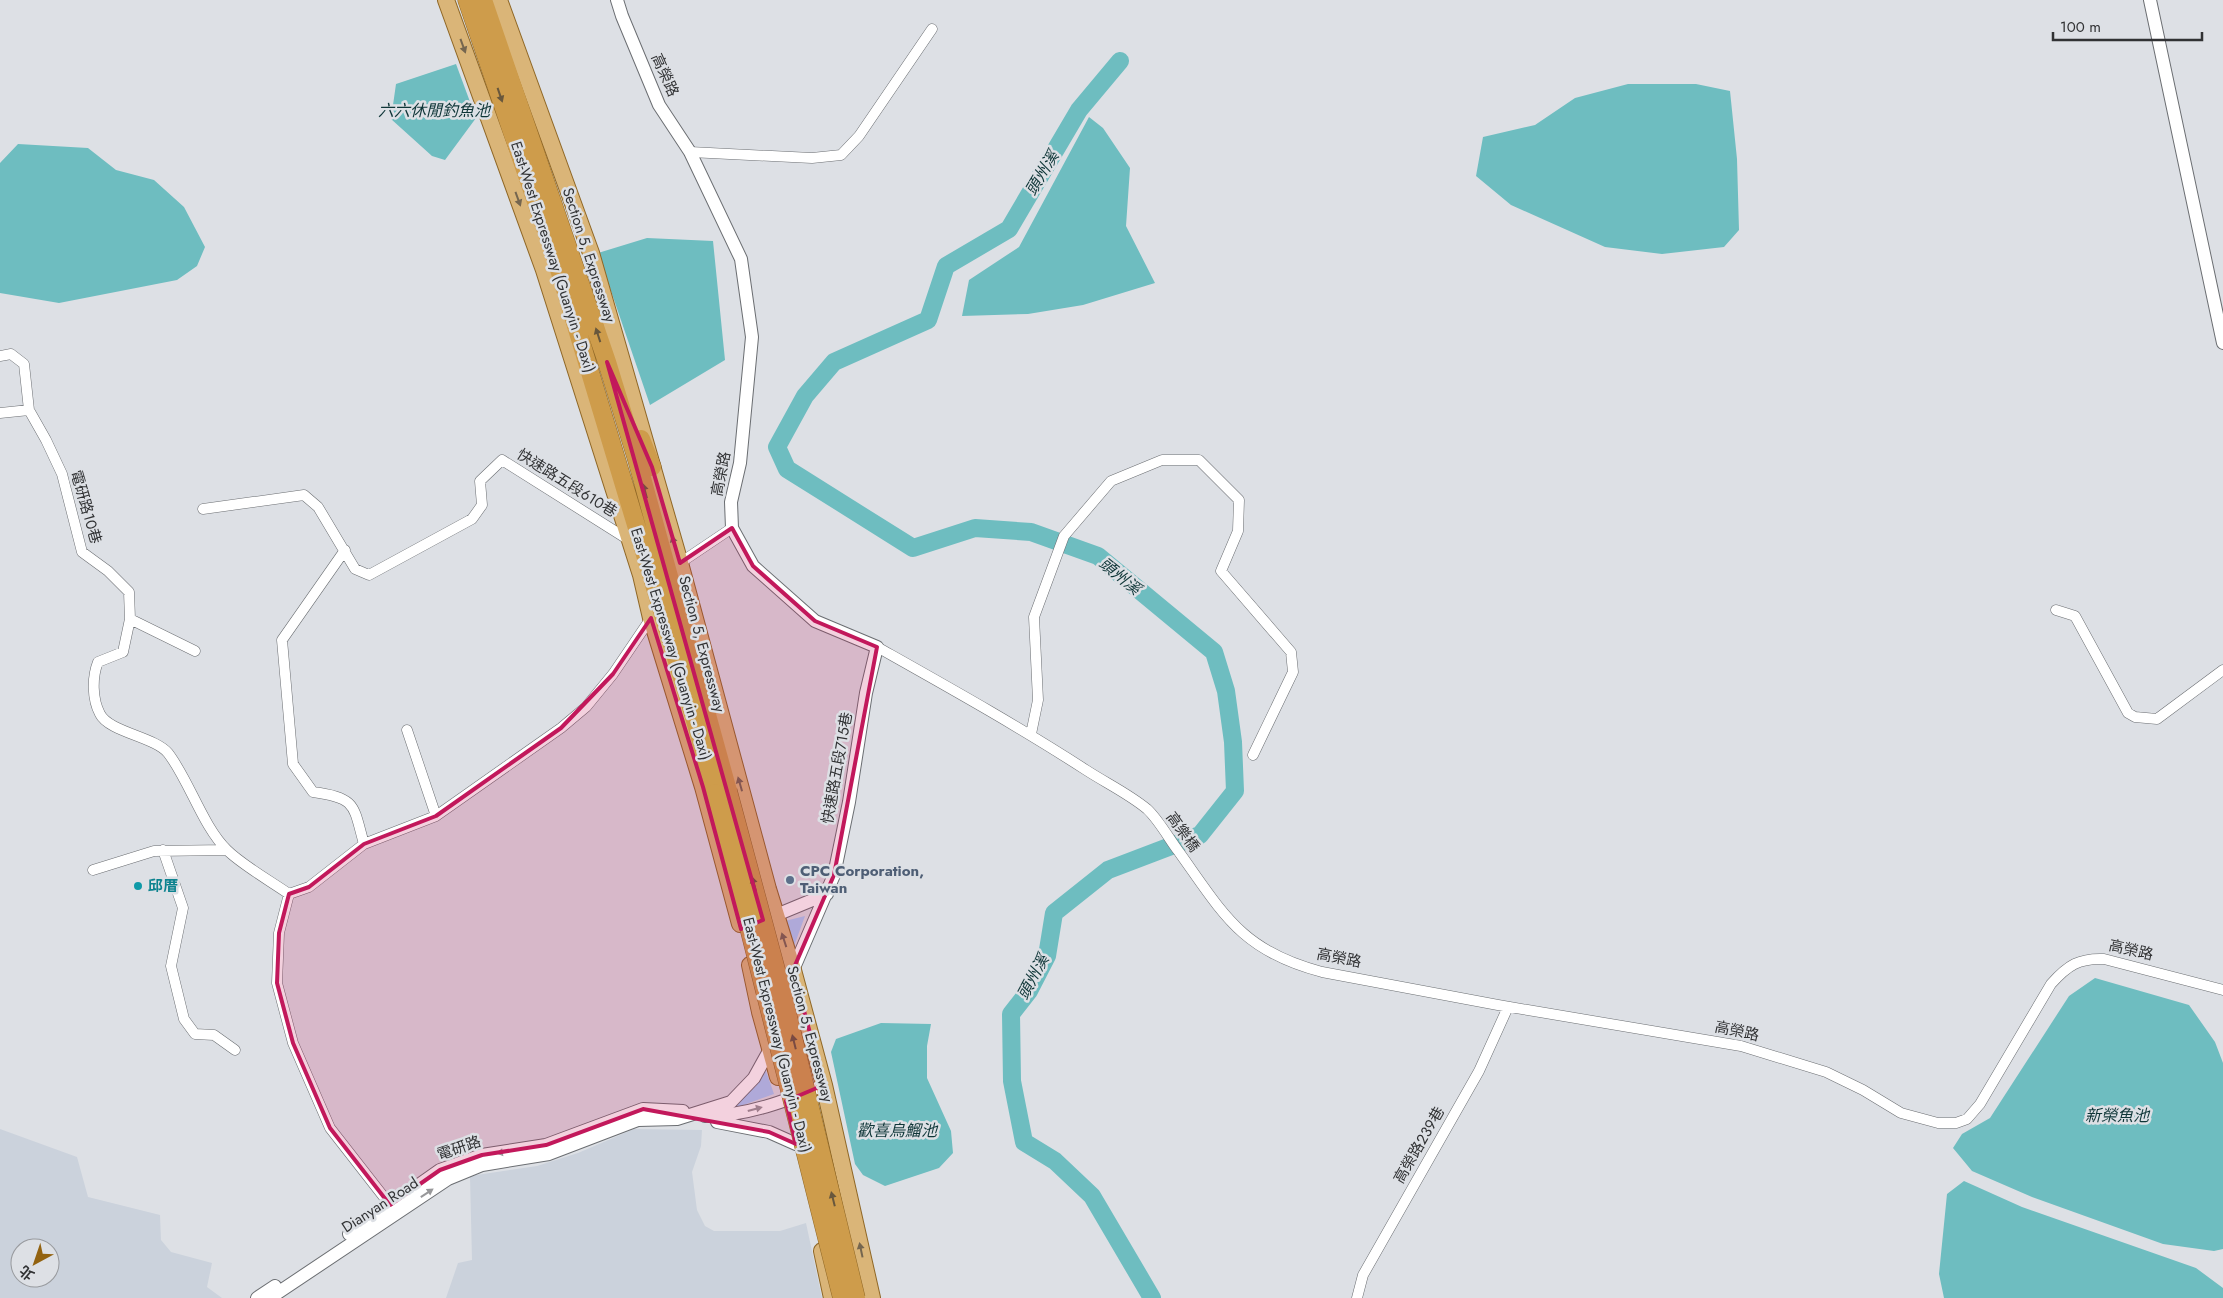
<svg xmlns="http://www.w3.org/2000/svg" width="2223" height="1298" viewBox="0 0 2223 1298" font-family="Jost,'Noto Sans TC',sans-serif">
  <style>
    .built { fill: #cbd2dc; fill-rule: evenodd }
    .green { fill: #aacef9 }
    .water { fill: #6ebdc0 }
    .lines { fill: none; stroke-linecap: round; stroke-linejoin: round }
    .river { stroke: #6ebdc0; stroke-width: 18 }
    .minor-casing { stroke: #6b6e72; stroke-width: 11 }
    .tertiary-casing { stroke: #6b6e72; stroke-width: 14 }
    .primary-casing { stroke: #8f6726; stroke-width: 18 }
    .trunk-casing { stroke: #8f6726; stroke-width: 19 }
    .minor { stroke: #fff; stroke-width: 10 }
    .tertiary { stroke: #fff; stroke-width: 12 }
    .primary { stroke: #dab578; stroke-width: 16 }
    .trunk { stroke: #ce9c4b; stroke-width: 18 }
    .trunk-bridge-casing { stroke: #8f6726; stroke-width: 19; stroke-linecap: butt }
    .trunk-bridge { stroke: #ce9c4b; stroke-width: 18 }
    .oneway { fill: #75664f }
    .oneway2 { fill: #68573c }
    .oneway3 { fill: #98989a }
    .marked { fill: #c2185b; fill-opacity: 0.2; stroke: #c2185b; stroke-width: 4; stroke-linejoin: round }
    .service-dot { fill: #5c6f8a; stroke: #dde0e5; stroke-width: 2 }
    .culture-dot { fill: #0f9aa8; stroke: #dde0e5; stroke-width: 2 }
    .labels { text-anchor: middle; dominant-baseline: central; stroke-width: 5; stroke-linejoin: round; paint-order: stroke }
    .street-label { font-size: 15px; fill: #313234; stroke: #dde0e5 }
    .service-label { font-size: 15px; font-weight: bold; fill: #4e5e75; stroke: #dde0e5; text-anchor: start }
    .culture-label { font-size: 15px; font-weight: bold; fill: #0d838f; stroke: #dde0e5; text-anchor: start }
    .water-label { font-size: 16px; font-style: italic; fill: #0e3537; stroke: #dde0e5 }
  </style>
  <rect width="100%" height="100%" fill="#dde0e5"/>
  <!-- built -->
  <path class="built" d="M0,1129L77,1157L88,1197L160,1215L161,1240L171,1252L212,1263L207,1287L222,1298H0ZM20,1248H50V1278H20Z
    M634,1129L702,1130L701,1146L692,1172L697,1210L705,1226L714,1231H780L806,1223L822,1298H446L458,1263L472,1260L470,1176L537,1166L578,1153Z"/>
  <!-- green -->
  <path class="green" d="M805,916L793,949L785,921Z
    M766,1071L774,1094L727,1111L756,1086Z"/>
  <!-- water -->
  <path class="water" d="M456,64L476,118L445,160L432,156L391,119L396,84Z
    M1628,84H1696L1730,91L1737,159L1739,230L1724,247L1662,254L1605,247L1511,205L1476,176L1483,137L1535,125L1575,98Z
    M1089,117L1103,128L1130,168L1126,226L1155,283L1083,305L1028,314L962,316L969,280L1019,247Z
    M18,144L88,148L116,170L154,180L184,207L205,247L197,266L177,280L59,303L0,293V163Z
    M647,238L713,241L725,360L650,405L598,253Z
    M2095,978L2189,1005L2215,1042L2223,1063V1249L2214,1251L2163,1244L2032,1197L1972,1171L1953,1148L1962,1134L1990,1118L2069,996Z
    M881,1023L931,1024L927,1046V1078L951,1131L953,1153L939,1168L885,1186L863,1175L855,1164L831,1052L836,1039Z
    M1964,1181L2022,1207L2196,1268L2223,1288V1298H1944L1939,1274L1947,1194Z"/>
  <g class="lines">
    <!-- river -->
    <path class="river" d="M1120,61L1079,110L1009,229L946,266L928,320L834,362L805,396L777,447L787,469L913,548L975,528L1031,532L1098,556L1214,652L1226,691L1233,742L1235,791L1200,835L1108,870L1054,913L1047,956L1029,991L1011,1014L1012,1081L1024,1142L1055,1161L1092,1196L1152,1298"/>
    <!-- minor casing -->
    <g class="minor-casing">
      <path id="minor" d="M690,152L812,158L841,155L859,136L932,29
        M0,356L11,354L24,364L29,410L46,440L62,474L82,552L108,571L129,592L130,619L123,652L98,662C92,677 92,699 100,714C109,732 155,737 168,753C189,780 203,827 227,850C242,865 272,882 289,894
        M0,413L29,410
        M203,509L304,495L318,507L355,569L369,575L472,519L482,505L480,481L502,460L629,540
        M345,550L282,640L293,764L313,792C357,798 353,805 364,844
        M680,563L732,528
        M2056,610L2075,616L2128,713L2135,717L2157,719L2223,670
        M130,619L195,651
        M877,647C948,687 1018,726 1086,770C1106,783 1129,794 1147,809C1159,820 1169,839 1179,852C1224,915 1242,951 1322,972L1498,1005L1741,1046L1826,1072L1863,1090L1901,1113L1938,1123H1956L1967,1119L1980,1104L2051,984C2068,965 2079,958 2104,959L2223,990
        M407,730L436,816
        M1031,734L1038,700L1034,617L1064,536L1111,481L1162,460H1199L1239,500L1238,531L1221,571L1291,652L1293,672L1253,755
        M163,850L183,908L171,966L184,1019L195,1034L214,1035L235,1050
        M93,870L154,851L227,850
        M289,894L309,887L364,844L436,816L561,728L586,707L613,674L651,618
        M289,894L279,933L277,983L293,1043L330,1128L394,1210
        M1357,1298L1363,1275L1479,1071L1508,1007"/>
    </g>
    <!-- tertiary casing -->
    <g class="tertiary-casing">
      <path id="tertiary" d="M617,0L622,16L659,105L690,152L741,259L752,337L740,463L731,502L732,528L753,566L815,621L877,647L866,693L849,802L834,875L793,970
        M2150,0L2223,343
        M769,918L827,894
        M705,1116C747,1116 786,1101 824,1085
        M717,1122L769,1132L796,1144
        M349,1234L440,1170L482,1155L546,1145L643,1109L683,1111
        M257,1298L275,1286
        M270,1298L448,1179L482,1165L549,1154L638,1120L677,1119L731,1102L754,1078L770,1049"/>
    </g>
    <!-- primary casing -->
    <g class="primary-casing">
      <path id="primary" d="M446,0L544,270L641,575L651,618L703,787L740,924
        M499,0L591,253L680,563L768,889L793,970L824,1085L872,1298
        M750,965L760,1012L778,1077
        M822,1251L832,1298"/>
    </g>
    <!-- trunk casing -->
    <g class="trunk-casing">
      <path id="trunk" d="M467,0L558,266L696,724L715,793
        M483,0L607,362L637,460L728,791
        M641,439L652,467"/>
    </g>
    <!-- minor -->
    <use href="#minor" class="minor"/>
    <!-- tertiary -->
    <use href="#tertiary" class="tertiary"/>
    <!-- primary -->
    <use href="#primary" class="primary"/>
    <!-- trunk -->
    <use href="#trunk" class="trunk"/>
    <!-- trunk-bridge casing -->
    <g class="trunk-bridge-casing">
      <path id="trunk-bridge" d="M728,791L782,992L856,1298
        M715,793L842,1298"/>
    </g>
    <!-- trunk-bridge -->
    <use href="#trunk-bridge" class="trunk-bridge"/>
  </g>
  <!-- one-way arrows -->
  <defs><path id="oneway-solid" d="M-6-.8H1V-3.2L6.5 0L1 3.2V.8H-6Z" transform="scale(1.25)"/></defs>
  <g class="oneway">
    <use href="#oneway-solid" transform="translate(463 46) rotate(70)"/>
    <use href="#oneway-solid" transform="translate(518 199) rotate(70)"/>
    <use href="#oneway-solid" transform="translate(674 543) rotate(-106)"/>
    <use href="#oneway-solid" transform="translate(740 784) rotate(-106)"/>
    <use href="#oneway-solid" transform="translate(784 940) rotate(-108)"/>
    <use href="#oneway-solid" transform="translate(861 1250) rotate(-102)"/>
  </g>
  <g class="oneway2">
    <use href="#oneway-solid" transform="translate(500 95) rotate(71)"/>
    <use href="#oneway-solid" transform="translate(598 335) rotate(-108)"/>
    <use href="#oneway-solid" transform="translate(645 491) rotate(-105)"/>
    <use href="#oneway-solid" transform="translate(754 884) rotate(-105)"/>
    <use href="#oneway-solid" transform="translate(794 1042) rotate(-104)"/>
    <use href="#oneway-solid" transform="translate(833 1199) rotate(-104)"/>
  </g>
  <g class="oneway3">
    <use href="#oneway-solid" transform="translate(755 1109) rotate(-15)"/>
    <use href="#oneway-solid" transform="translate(504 1152) rotate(171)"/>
    <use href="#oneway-solid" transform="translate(427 1193) rotate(-34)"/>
  </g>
  <!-- marked area -->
  <path class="marked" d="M607,362L652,467L680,563L732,528L753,566L815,621L877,647L834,875L793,970L824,1085L786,1101L796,1144L769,1132L643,1109L546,1145L482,1155L440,1170L390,1205L330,1128L293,1043L277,983L279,933L289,894L309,887L364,844L436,816L561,728L613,674L651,618L703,787L741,929L763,920Z"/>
  <!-- markers -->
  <circle class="service-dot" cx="790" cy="880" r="5"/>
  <circle class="culture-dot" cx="138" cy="886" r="5"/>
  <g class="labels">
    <!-- street labels -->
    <g class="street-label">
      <text transform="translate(665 75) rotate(66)">高榮路</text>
      <text transform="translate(589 255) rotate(72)">Section 5, Expressway</text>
      <text transform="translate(553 257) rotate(72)">East-West Expressway (Guanyin - Daxi)</text>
      <text transform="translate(721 474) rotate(-79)">高榮路</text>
      <text transform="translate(567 483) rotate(32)">快速路五段610巷</text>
      <text transform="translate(86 507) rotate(74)">電研路10巷</text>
      <text transform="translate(671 644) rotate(73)">East-West Expressway (Guanyin - Daxi)</text>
      <text transform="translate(702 644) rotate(75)">Section 5, Expressway</text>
      <text transform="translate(837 768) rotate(-80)">快速路五段715巷</text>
      <text transform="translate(1183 832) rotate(54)">高樂橋</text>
      <text transform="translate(2131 950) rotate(13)">高榮路</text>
      <text transform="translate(1339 958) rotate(11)">高榮路</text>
      <text transform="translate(1737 1031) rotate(12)">高榮路</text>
      <text transform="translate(810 1034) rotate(75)">Section 5, Expressway</text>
      <text transform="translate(777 1035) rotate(76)">East-West Expressway (Guanyin - Daxi)</text>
      <text transform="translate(1419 1145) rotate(-60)">高榮路239巷</text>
      <text transform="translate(459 1148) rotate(-19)">電研路</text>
      <text transform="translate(380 1205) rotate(-33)">Dianyan Road</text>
    </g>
    <!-- service labels -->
    <g class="service-label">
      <text x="800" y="871">CPC Corporation,<tspan x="800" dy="17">Taiwan</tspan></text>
    </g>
    <!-- culture labels -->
    <g class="culture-label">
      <text x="148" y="886">邱厝</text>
    </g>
    <!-- water labels -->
    <g class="water-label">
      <text x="434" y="110">六六休閒釣魚池</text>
      <text transform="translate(1042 173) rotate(-59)">頭州溪</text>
      <text transform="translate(1120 576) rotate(39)">頭州溪</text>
      <text transform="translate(1033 977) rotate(-62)">頭州溪</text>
      <text x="2117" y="1115">新榮魚池</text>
      <text x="897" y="1130">歡喜烏鰡池</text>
    </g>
  </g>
  <!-- north arrow -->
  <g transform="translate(35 1263) rotate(220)"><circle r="24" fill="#dde0e5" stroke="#989a9e"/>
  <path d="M0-4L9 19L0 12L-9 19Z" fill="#936311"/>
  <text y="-8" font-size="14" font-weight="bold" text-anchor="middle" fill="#313234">北</text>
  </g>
  <!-- scale -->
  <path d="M2053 32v8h149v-8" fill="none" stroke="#313234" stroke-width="2.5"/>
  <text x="2060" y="32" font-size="15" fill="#313234" stroke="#dde0e5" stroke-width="4" paint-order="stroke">100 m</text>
</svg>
